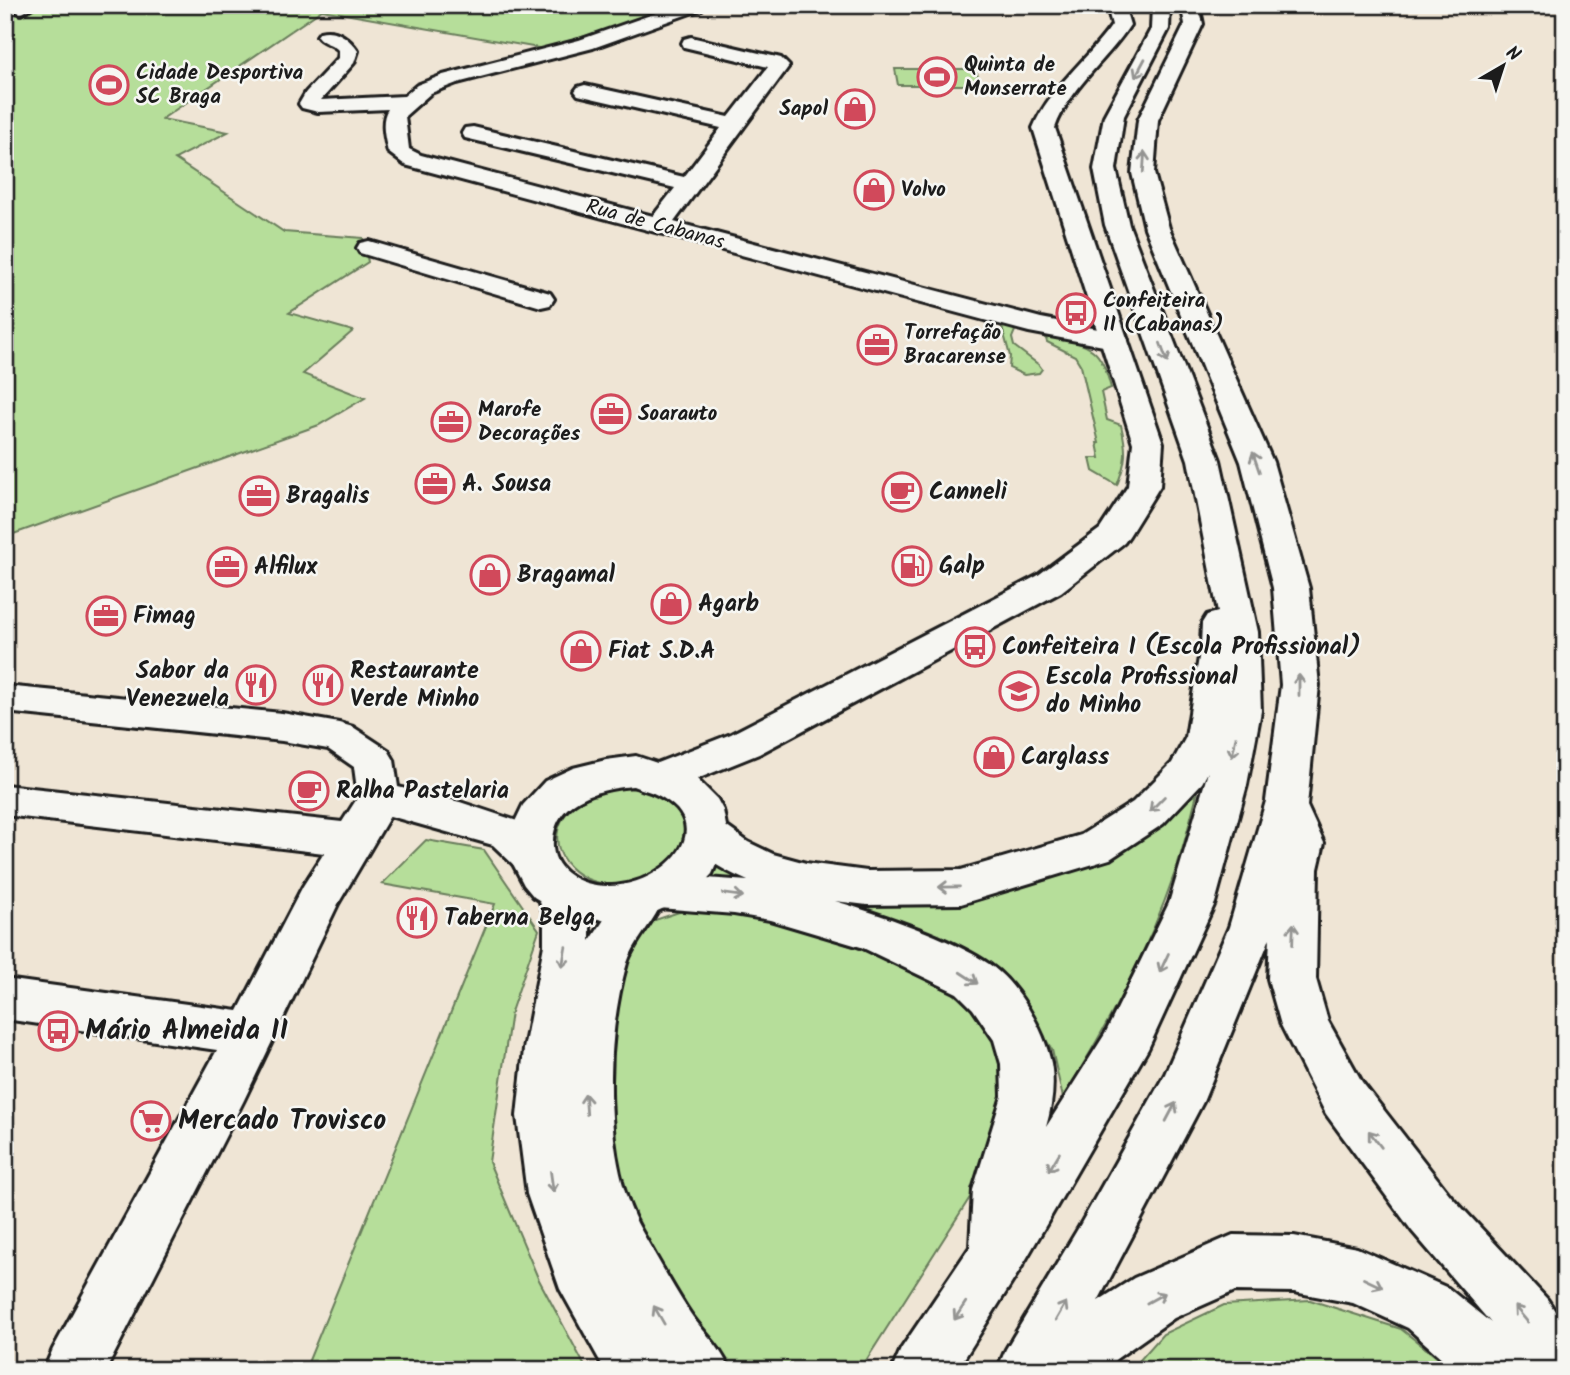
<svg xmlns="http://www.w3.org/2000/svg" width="1570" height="1375" viewBox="0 0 1570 1375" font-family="Kalam,sans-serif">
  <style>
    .green { fill: #b6de9a; stroke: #697d5b; stroke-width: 2 }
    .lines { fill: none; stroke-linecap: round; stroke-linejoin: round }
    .minor-casing { stroke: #1c1c1c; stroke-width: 6 }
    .major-casing { stroke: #1c1c1c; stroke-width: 6 }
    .highway-casing { stroke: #1c1c1c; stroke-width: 6 }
    .minor { fill: #f6f6f2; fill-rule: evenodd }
    .major { fill: #f6f6f2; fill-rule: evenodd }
    .highway { fill: #f6f6f2; fill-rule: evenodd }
    .oneway { stroke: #949492 }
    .labels { text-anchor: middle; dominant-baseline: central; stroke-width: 5; stroke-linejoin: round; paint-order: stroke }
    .far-poi-label { font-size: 21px; font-weight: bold; fill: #1c1c1c; stroke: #f6f6f2; text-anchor: start }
    .far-street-label { font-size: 21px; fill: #1c1c1c; stroke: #f6f6f2 }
    .poi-label { font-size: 24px; font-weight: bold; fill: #1c1c1c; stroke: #f6f6f2; text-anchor: start }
    .near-poi-label { font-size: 28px; font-weight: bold; fill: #1c1c1c; stroke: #f6f6f2; text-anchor: start }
  </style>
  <rect width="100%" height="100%" fill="#efe5d5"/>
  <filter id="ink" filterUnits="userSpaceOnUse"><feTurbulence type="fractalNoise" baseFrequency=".0143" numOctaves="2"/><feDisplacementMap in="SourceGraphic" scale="14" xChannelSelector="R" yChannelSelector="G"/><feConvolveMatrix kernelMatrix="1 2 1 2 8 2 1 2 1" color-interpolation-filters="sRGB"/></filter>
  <g filter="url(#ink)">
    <!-- green -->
    <path class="green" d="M27,5H668L681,6L544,49L322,10L162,119L228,132L175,159L284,232L363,238L368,262L289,313L353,331L303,374L365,398L319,425L5,537V18Z
      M895,69H976L980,85H898Z
      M1001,323L1016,328L1012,338L1014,346L1039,365L1042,369L1039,373L1024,375L1009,368L1010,356Z
      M1052,337C1092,344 1101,349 1111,388L1101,392L1107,420L1121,425C1127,451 1127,460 1117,485L1093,471L1090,458H1100L1097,443H1099L1081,366L1075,356L1047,342L1046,339Z
      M625,788C728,795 680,898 600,883C561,875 540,833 575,805C589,794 607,790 625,788Z
      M1197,794C1190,820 1184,847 1175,872C1148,952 1107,1026 1063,1098L1052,1050L1023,1001L706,880L720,860L963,898L1058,876L1144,830Z
      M426,840L484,850L539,930L511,1012L489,1162L538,1278L587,1370H305L495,904L382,884Z
      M708,907L733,911L798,929L895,960L942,983L984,1021L1010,1070L1004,1144L860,1370H733L691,1321L635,1236L610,1171L600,1090L618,958L643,924L682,911Z
      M1310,1300L1401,1329L1453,1370H1131L1163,1334L1224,1305Z"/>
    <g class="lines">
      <!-- minor casing -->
      <g class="minor-casing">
        <path id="minor" d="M15,5H36L21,14L12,9Z
          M679,5H705L702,9L593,48L457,83L431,93L405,116L409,149L421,155L653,216L675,188L465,138L462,133L465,128L473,127L684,177L721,128L578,95L575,91L578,87L585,85L729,117L768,67L684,47L682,43L684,39L691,37L781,58L789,66L674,222L1041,318L1124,334L1128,340L1124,346L1114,348L1029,332L405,165L388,152C385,139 380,120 388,109L318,112L302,108L299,104L306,92L338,58L339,51C333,43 322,44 317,36L320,32C336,28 349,38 358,51L354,63L321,100L404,96L417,85L443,75L579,40Z
          M369,241L550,293L554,299L550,305L541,307L360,253L357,248L360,243Z
          M5,686L282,713L339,723L353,727L388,750L394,760L398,787L460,802L523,823L546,843L553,855L546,867L531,872L516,867L493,845L390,816L338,904L243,1102L106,1370H44L53,1349L217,1050L5,1019V979L238,1011L303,886L324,853L5,815V785L342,822L358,797L354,767L328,749L282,741L5,712Z"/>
      </g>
      <!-- major casing -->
      <g class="major-casing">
        <path id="major" d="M1100,5H1120L1126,12L1130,25C1107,60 1069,89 1055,128L1163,443L1160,486L1129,536L1124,543L1061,592L759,754L697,779L717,799L723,810L728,836L712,874L691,896L644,917L606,921L549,906L534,897L524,885L511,860V830L523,805L545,781L573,768L606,760L636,756L657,763L731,734L1037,576L1100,529L1128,486L1133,443L1033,128C1050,87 1087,61 1112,25L1109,14ZM633,786C643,790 654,792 663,798C733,839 625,917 567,873C557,865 552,854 553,841C556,799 599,789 633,786Z"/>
      </g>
      <!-- highway casing -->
      <g class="highway-casing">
        <path id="highway" d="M1152,5H1170L1169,29L1124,116L1116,169L1129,225L1220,460L1258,632L1261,711L1247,785L1215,903L1148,1049L1018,1273L957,1370H892L901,1349L970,1247L973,1190L1002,1096L1001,1064L994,1040L973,1009L957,993L861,947L770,920L734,914L659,908C650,926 633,944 627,963C605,1038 602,1161 641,1230C657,1258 673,1287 690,1313C705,1335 719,1344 730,1370H605L560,1289L527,1194L517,1116L524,1049L544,945V914L536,890L542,878L558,873L574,878L590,914V941L625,888L641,882L647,884L649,880L665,875L748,881C725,871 699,858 686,835L693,824L708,819L723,824L748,842L773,854L806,863L867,871L961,870L1081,835L1133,802L1172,763L1186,737L1201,645L1202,623L1207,615L1218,612L1188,460L1105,225L1094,169L1104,116L1151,29ZM1208,772L1169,903L1105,1034L1046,1127C1052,1106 1055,1085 1051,1063C1044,1029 1018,984 989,964C951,938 879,914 835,901L867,905L961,904L1110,859L1163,824L1202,783Z
          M1181,5H1199L1203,24L1158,120L1154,173L1169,228L1273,462L1309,588L1319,685L1307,806L1324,843L1318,869L1316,979L1328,1021L1362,1082L1450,1195L1547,1299L1565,1326V1370H1455L1408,1328L1353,1303L1294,1292L1235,1291L1174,1318L1116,1359L1105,1370H997L1006,1349L1079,1227L1165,1074L1229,927L1266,801L1281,685L1273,588L1241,462L1145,228L1132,173L1138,120L1185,24ZM1270,938L1268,979L1281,1025L1326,1114L1412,1231L1491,1323L1448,1288L1357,1248L1294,1236L1233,1235L1134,1278L1098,1301L1203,1102Z"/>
      </g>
      <!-- minor -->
      <use href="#minor" class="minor"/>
      <!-- major -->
      <use href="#major" class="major"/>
      <!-- highway -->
      <use href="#highway" class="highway"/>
    </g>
    <!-- one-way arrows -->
    <defs><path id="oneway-shaft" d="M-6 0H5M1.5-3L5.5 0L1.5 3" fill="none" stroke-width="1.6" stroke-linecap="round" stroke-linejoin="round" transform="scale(1.75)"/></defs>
    <g class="oneway">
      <use href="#oneway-shaft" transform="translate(1140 68) rotate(118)"/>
      <use href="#oneway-shaft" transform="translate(1144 162) rotate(-86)"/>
      <use href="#oneway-shaft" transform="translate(1164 353) rotate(70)"/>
      <use href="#oneway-shaft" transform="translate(1256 462) rotate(-109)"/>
      <use href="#oneway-shaft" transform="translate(1299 685) rotate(-90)"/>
      <use href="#oneway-shaft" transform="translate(1234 747) rotate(101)"/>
      <use href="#oneway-shaft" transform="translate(1157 804) rotate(135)"/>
      <use href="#oneway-shaft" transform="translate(949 887) rotate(179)"/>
      <use href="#oneway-shaft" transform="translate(733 895) rotate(8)"/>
      <use href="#oneway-shaft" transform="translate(1293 934) rotate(-88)"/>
      <use href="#oneway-shaft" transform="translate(564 957) rotate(100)"/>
      <use href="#oneway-shaft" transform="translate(1164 963) rotate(115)"/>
      <use href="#oneway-shaft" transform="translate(969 978) rotate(33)"/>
      <use href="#oneway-shaft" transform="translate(586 1104) rotate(-94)"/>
      <use href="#oneway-shaft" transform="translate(1171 1112) rotate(-62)"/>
      <use href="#oneway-shaft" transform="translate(1375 1139) rotate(-127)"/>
      <use href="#oneway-shaft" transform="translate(1054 1162) rotate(121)"/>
      <use href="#oneway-shaft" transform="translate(552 1182) rotate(82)"/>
      <use href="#oneway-shaft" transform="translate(1373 1283) rotate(25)"/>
      <use href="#oneway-shaft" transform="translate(1156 1298) rotate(-29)"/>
      <use href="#oneway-shaft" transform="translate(960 1311) rotate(123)"/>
      <use href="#oneway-shaft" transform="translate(1061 1311) rotate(-60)"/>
      <use href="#oneway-shaft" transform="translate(1521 1314) rotate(-130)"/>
      <use href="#oneway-shaft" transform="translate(659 1315) rotate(-120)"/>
    </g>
  </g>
  <!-- icons -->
  <defs>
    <g id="stadium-ring" transform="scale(2.0125)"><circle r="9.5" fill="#f6f6f2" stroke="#d1495b" stroke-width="1.5"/><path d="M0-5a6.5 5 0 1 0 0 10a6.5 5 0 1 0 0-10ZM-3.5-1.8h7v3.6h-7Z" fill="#d1495b"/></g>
    <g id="shop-ring" transform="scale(2.0125)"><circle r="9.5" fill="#f6f6f2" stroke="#d1495b" stroke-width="1.5"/><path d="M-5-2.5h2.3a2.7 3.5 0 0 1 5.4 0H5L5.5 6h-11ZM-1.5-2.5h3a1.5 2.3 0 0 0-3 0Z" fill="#d1495b"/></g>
    <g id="bus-ring" transform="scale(2.0125)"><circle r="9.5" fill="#f6f6f2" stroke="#d1495b" stroke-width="1.5"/><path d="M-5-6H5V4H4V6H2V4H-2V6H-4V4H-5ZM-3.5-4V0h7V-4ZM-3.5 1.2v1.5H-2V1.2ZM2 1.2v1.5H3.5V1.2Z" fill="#d1495b"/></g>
    <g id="office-ring" transform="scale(2.0125)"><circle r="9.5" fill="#f6f6f2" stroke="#d1495b" stroke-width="1.5"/><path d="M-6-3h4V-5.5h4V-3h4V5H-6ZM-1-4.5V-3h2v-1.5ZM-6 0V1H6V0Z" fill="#d1495b"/></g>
    <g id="cafe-ring" transform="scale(2.0125)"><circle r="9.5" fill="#f6f6f2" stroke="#d1495b" stroke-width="1.5"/><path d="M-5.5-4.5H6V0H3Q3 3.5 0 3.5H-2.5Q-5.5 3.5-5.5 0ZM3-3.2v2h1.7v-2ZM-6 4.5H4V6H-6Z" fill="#d1495b"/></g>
    <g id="fuel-ring" transform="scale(2.0125)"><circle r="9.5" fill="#f6f6f2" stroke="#d1495b" stroke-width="1.5"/><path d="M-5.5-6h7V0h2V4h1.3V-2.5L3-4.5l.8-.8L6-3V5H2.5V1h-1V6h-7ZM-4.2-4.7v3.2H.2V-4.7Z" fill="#d1495b"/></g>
    <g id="restaurant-ring" transform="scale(2.0125)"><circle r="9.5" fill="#f6f6f2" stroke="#d1495b" stroke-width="1.5"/><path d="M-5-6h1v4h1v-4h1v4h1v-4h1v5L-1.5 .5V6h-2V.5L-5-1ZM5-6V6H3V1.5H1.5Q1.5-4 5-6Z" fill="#d1495b"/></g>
    <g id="school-ring" transform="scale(2.0125)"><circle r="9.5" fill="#f6f6f2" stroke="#d1495b" stroke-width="1.5"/><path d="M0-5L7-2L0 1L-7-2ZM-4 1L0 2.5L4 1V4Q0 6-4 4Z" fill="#d1495b"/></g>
    <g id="supermarket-ring" transform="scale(2.0125)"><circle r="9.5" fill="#f6f6f2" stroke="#d1495b" stroke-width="1.5"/><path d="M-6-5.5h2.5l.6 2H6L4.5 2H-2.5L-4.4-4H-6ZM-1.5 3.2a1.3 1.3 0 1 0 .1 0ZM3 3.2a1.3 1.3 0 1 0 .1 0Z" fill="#d1495b"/></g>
  </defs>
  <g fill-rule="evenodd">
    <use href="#stadium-ring" x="937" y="77"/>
    <use href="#stadium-ring" x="109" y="85"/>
    <use href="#shop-ring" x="855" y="109"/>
    <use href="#shop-ring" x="874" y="190"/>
    <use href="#bus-ring" x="1076" y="313"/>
    <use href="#office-ring" x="877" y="345"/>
    <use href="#office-ring" x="611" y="414"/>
    <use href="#office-ring" x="451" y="422"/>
    <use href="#office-ring" x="435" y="484"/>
    <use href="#cafe-ring" x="902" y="492"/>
    <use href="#office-ring" x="259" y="496"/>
    <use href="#fuel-ring" x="912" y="566"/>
    <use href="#office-ring" x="227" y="567"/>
    <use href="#shop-ring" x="490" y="575"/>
    <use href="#shop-ring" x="671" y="604"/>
    <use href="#office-ring" x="106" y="616"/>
    <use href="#bus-ring" x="975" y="647"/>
    <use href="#shop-ring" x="581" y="651"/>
    <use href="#restaurant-ring" x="256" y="685"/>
    <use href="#restaurant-ring" x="323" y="685"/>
    <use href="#school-ring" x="1019" y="691"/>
    <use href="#shop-ring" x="994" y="757"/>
    <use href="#cafe-ring" x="309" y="791"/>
    <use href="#restaurant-ring" x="417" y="918"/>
    <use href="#bus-ring" x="58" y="1031"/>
    <use href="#supermarket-ring" x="151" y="1121"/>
  </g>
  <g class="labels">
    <!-- far-poi labels -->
    <g class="far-poi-label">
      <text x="964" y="65">Quinta de<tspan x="964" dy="24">Monserrate</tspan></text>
      <text x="136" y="73">Cidade Desportiva<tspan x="136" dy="24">SC Braga</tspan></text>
      <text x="828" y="109" text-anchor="end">Sapol</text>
      <text x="901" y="190">Volvo</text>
      <text x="1103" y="301">Confeiteira<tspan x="1103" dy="24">II (Cabanas)</tspan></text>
      <text x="904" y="333">Torrefação<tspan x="904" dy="24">Bracarense</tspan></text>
      <text x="478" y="410">Marofe<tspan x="478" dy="24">Decorações</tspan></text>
      <text x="638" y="414">Soarauto</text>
    </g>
    <!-- far-street labels -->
    <g class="far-street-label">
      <text transform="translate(655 225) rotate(15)">Rua de Cabanas</text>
    </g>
    <!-- poi labels -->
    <g class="poi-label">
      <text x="462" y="484">A. Sousa</text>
      <text x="929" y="492">Canneli</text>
      <text x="286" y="496">Bragalis</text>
      <text x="939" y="566">Galp</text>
      <text x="254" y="567">Alfilux</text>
      <text x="517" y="575">Bragamal</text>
      <text x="698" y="604">Agarb</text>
      <text x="133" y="616">Fimag</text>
      <text x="1002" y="647">Confeiteira I (Escola Profissional)</text>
      <text x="608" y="651">Fiat S.D.A</text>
      <text x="229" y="671" text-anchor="end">Sabor da<tspan x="229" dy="28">Venezuela</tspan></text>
      <text x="350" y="671">Restaurante<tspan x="350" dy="28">Verde Minho</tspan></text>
      <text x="1046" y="677">Escola Profissional<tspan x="1046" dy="28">do Minho</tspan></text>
      <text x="1021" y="757">Carglass</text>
      <text x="336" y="791">Ralha Pastelaria</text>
      <text x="444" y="918">Taberna Belga</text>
    </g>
    <!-- near-poi labels -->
    <g class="near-poi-label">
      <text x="85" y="1031">Mário Almeida II</text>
      <text x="178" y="1121">Mercado Trovisco</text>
    </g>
  </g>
  <!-- margin -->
  <rect width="1570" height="1375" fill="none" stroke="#f6f6f2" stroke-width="28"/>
  <rect x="14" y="14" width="1542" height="1347" fill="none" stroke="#1c1c1c" stroke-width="2.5" filter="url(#ink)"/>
  <!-- north arrow -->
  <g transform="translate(1503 66) rotate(39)" stroke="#f6f6f2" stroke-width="5" paint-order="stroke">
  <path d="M0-5L12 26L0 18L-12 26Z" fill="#1c1c1c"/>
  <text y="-10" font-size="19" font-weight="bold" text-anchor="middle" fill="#1c1c1c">N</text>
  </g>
</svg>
